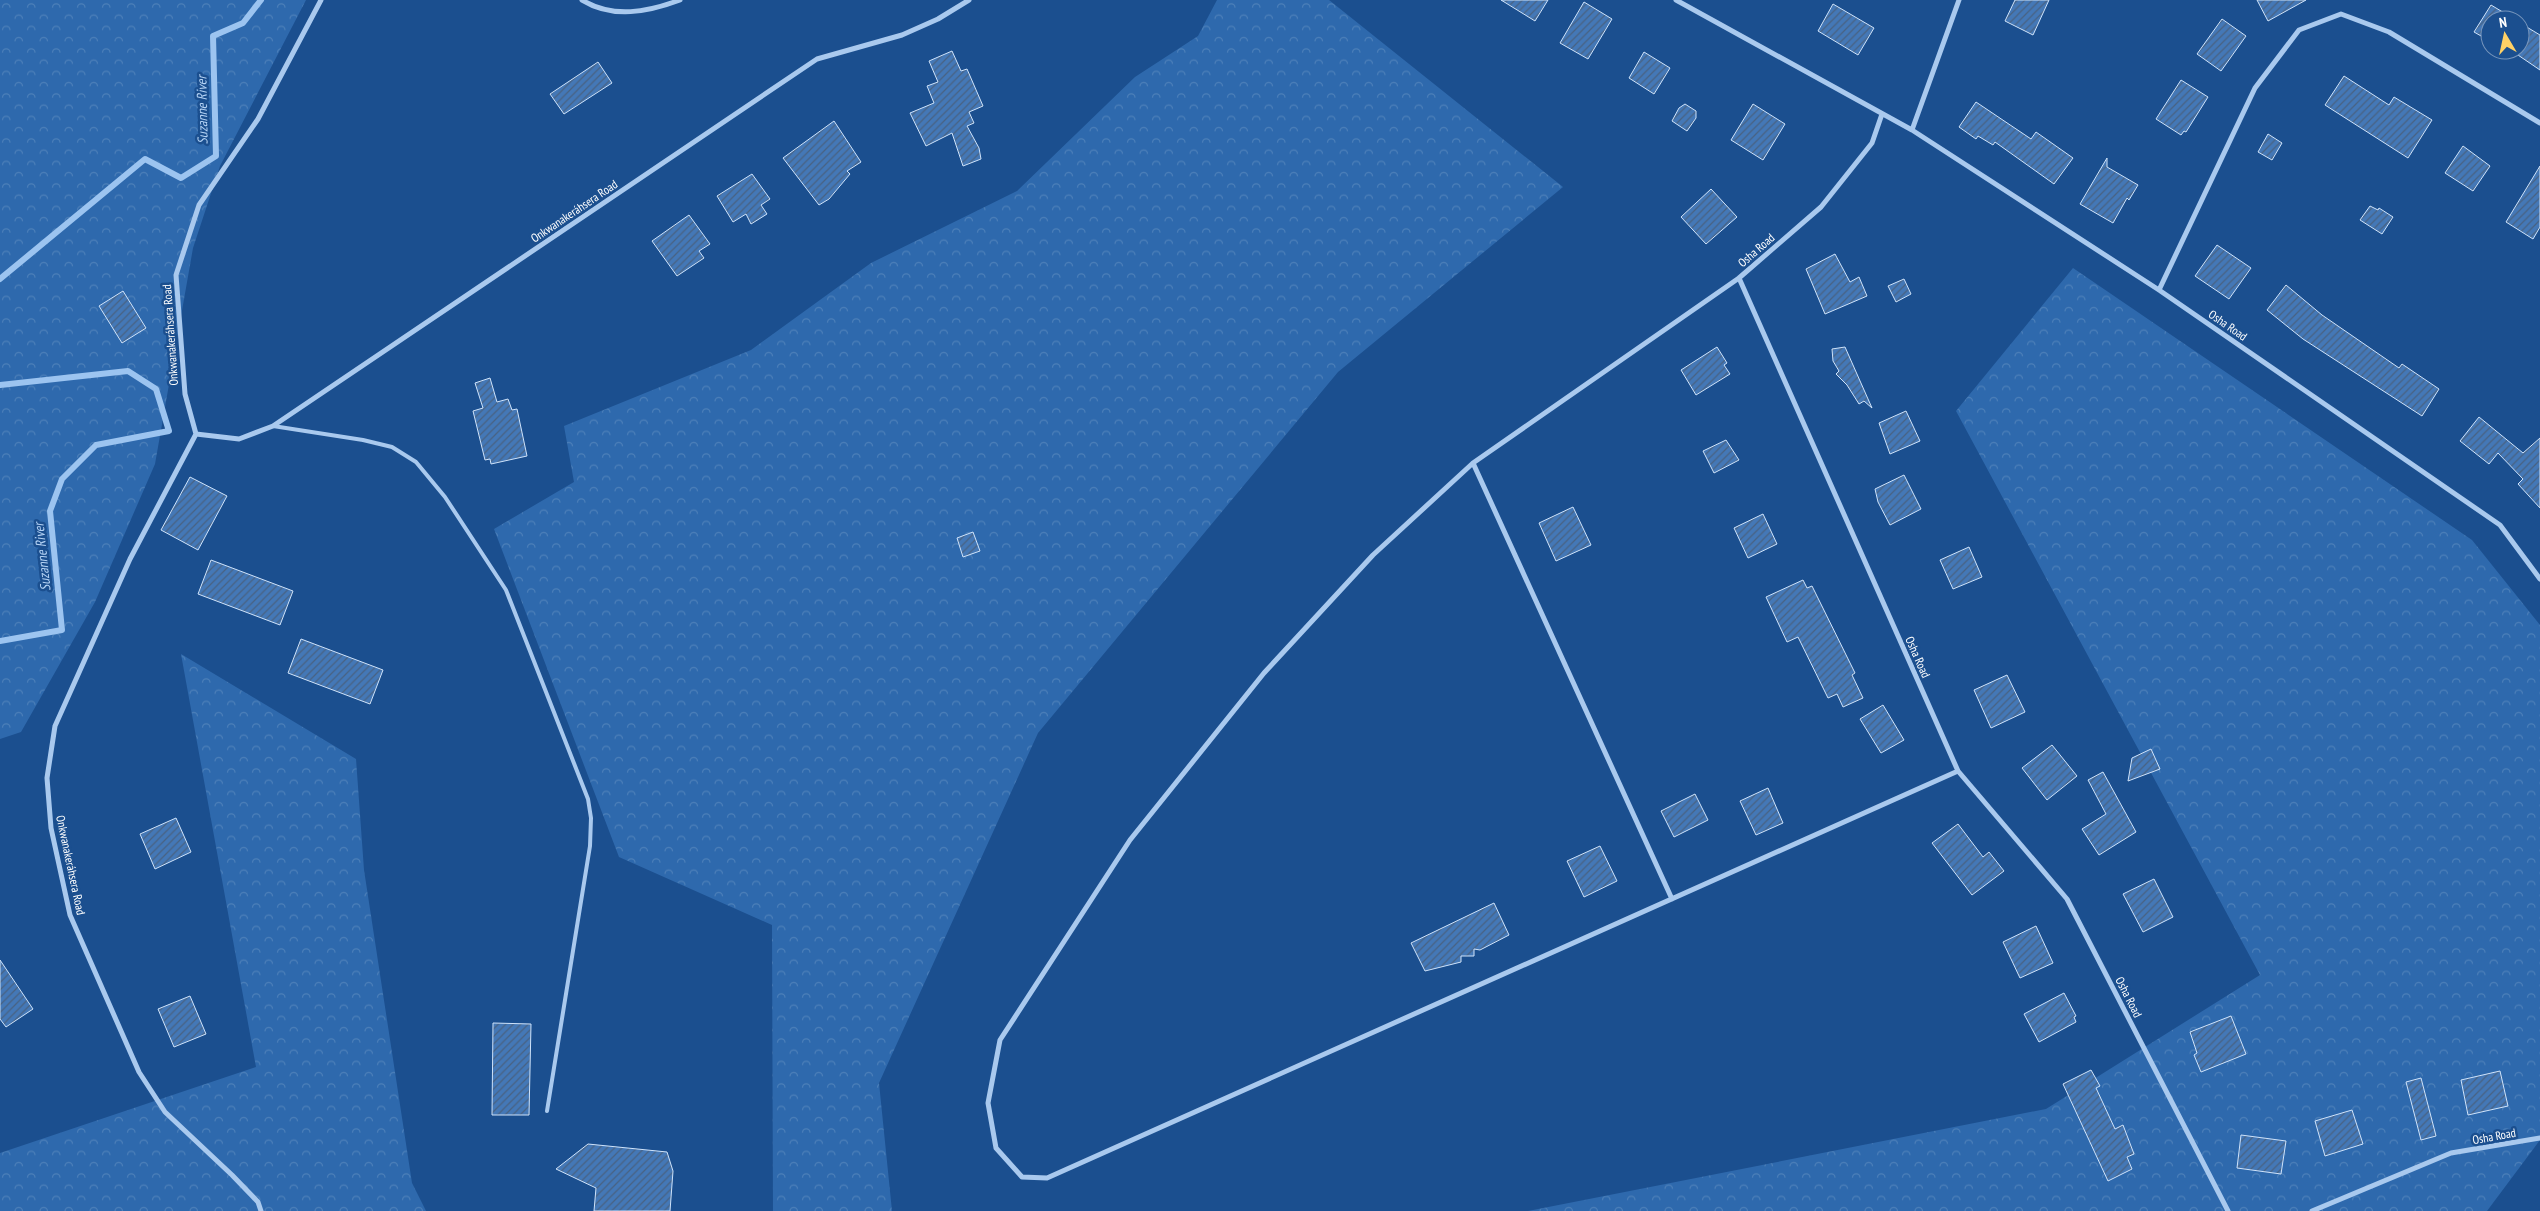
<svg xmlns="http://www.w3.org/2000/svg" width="2540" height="1211" viewBox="0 0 2540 1211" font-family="'PT Sans Narrow',sans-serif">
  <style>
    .forest { fill: url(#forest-crowns) }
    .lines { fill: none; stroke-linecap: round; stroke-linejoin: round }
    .stream { stroke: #9cc4f0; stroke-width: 6 }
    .building { fill: url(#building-hatch); stroke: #cfe3fa }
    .service { stroke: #a9c9ee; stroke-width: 4 }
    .minor { stroke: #a9c9ee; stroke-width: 5 }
    .labels { text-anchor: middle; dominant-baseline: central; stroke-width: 5; stroke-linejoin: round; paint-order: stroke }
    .street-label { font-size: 12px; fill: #fff; stroke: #1b4f8f }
    .water-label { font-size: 14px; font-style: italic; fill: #b5d3f5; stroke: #1b4f8f }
  </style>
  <defs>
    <pattern id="forest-crowns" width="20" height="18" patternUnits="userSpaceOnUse" patternTransform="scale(1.25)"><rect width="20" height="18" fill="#2e69ad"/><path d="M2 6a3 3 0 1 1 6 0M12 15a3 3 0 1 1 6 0" fill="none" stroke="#4d80b9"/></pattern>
    <pattern id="building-hatch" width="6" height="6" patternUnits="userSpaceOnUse" patternTransform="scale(1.25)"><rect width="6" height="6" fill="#4478b7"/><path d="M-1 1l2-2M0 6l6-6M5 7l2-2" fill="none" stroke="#486282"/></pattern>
  </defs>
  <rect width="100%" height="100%" fill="#1b4f8f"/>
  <!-- forest -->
  <path class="forest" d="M0,0H306L220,166L193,248L155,464L95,602L21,732L0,739Z
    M1217,0H1329L1563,187L1338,372L1038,733L879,1083L892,1211H773L772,925L619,857L494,529L574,482L564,426L751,350L871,263L1017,191L1135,77L1198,36Z
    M2073,268L2472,540L2540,625V1140L2487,1211H1528L2046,1109L2260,975L1956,411Z
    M181,654L356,759L364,870L412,1183L426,1211H0V1153L256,1067Z"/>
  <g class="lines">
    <!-- stream -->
    <path class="stream" d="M0,279L145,159L181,178L216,156L213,36L243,23L261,0
      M0,385L128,371L156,389L169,431L96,445L62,479L50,511L62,630L0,641"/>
  </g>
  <!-- building -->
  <path class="building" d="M1501,0H1548L1535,21Z
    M2015,0H2049L2033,35L2005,21Z
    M2257,0H2306L2268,21Z
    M1584,2L1612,19L1588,59L1560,43Z
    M1833,4L1874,28L1858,55L1818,31Z
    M2491,5L2516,20H2490V41L2474,32Z
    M2222,19L2246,36L2221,71L2197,54Z
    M2520,23L2540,35V70L2515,53L2514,56L2504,50H2520Z
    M952,51L961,71L967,69L983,106L969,112L974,123L967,126L979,148L981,159L963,166L952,133L926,146L910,113L934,103L927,86L938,82L929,61Z
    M1644,52L1670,68L1654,94L1629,78Z
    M598,62L612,83L564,114L550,94Z
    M2344,76L2389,105L2394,97L2432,120L2408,158L2325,105Z
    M2181,80L2208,97L2186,132L2184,131L2181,135L2156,119Z
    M1976,102L2031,139L2036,132L2073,158L2054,184L1995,142L1993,145L1978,136L1976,139L1959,127Z
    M1685,104L1696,111V118L1687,131L1672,121L1679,108Z
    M1753,104L1785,124L1763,160L1731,140Z
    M834,121L861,162L847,171L850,174L829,199L819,205L783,158Z
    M2268,134L2282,143L2272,160L2258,152Z
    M2463,146L2490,166L2473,191L2445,173Z
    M2107,158V167L2138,185L2129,200L2127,198L2113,223L2080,204Z
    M2540,166V227L2533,239L2506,222Z
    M752,174L770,199L761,205L767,214L751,224L746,214L733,222L717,196Z
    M1711,189L1737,217L1706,244L1681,217Z
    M2370,206L2378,210L2379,208L2393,217L2382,234L2360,220Z
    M689,215L710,244L699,251L704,258L677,276L652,241Z
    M2217,245L2251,268L2229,299L2195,276Z
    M1835,254L1850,282L1859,277L1867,296L1825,314L1806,269Z
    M1904,279L1911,294L1896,302L1888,286Z
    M2286,285L2322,315L2399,368L2402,364L2439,389L2422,416L2303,339L2267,310Z
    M123,291L146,328L122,343L99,306Z
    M1717,347L1727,363L1724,365L1730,374L1696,395L1681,370Z
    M1845,347L1872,408L1864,401L1859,404L1847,385L1836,374L1839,371L1833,361L1832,349Z
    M490,378L497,402L508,399L512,410L517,409L527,456L491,464L490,459L485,460L473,411L483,408L475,383Z
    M1906,411L1920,441L1890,454L1879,423Z
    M2479,417L2523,453L2540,438V508L2518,484L2523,479L2498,453L2489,464L2460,441Z
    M1726,440L1739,460L1714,473L1703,451Z
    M1904,475L1921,509L1890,525L1878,502L1875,489Z
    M190,477L227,496L198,550L161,530Z
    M1573,507L1591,545L1556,561L1539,523Z
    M1763,514L1777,544L1748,558L1734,528Z
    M973,532L980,551L963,557L957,538Z
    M1969,547L1982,577L1953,589L1940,560Z
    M211,560L293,591L280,625L198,594Z
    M1803,580L1807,588L1812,586L1855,673L1852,675L1863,698L1843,707L1837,694L1828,698L1798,637L1787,642L1766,597Z
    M301,639L383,670L370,704L288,673Z
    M2007,675L2025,712L1991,728L1974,690Z
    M1883,705L1904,740L1881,753L1860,719Z
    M2052,745L2077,776L2047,800L2022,768Z
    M2151,749L2160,769L2128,781L2132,758Z
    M2103,772L2136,832L2099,855L2082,829L2106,814L2088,780Z
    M1768,788L1783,823L1756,835L1740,801Z
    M1695,794L1708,820L1674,837L1661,811Z
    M176,818L191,852L155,869L140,834Z
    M1958,824L1983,857L1989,852L2004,871L1972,895L1932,843Z
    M1600,846L1617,881L1584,897L1567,861Z
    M2154,879L2173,917L2143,932L2123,894Z
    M1494,903L1509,935L1480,950L1474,949V956H1461V962L1425,971L1411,943Z
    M2036,926L2053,963L2020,978L2003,942Z
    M0,960L33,1009L6,1027L0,1019Z
    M2064,993L2076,1016L2074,1017L2076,1022L2039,1042L2024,1014Z
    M190,996L206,1034L174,1047L158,1009Z
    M2231,1016L2246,1054L2201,1072L2194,1055L2197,1053L2190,1032Z
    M493,1023L531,1024L529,1115H492Z
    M2091,1070L2100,1086L2096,1088L2115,1129L2123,1125L2134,1154L2127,1157L2132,1169L2108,1181L2063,1084Z
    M2500,1071L2508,1106L2468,1115L2461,1080Z
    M2421,1078L2436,1136L2421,1140L2406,1082Z
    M2352,1110L2363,1144L2325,1156L2315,1121Z
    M2241,1135L2286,1141L2281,1174L2237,1168Z
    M588,1144L667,1152L673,1171L670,1211H594L596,1188L556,1169Z"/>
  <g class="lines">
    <!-- service -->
    <path class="service" d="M273,426L363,440L392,447L416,462L445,497L506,590L588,799L591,818L590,846L547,1111"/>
    <!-- minor -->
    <path class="minor" d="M321,0L258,119L199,205L176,275L185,394L196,434L239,439L273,426L817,59L902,35L938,19L969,0
      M582,0C613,19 648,12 680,0
      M1676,0L1912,130L2159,290L2500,525L2540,579
      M1882,114L1872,143L1821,207L1739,278L1958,771L2067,899L2228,1211
      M1912,130L1959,0
      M1739,278L1473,463L1373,555L1264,673L1130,840L1000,1040L988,1103L996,1148L1022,1177L1047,1178L1958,771
      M2159,290L2255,88L2299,30L2341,14L2389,32L2540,123
      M196,434L130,559L55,726L47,778L51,828L70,915L139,1072L165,1112L232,1175L258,1202L261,1211
      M1473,463L1672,899
      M2312,1211L2451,1153L2540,1138"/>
  </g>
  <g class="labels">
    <!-- street labels -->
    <g class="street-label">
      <text transform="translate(574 211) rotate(-34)">Onkwanakeráhsera Road</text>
      <text transform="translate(1756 250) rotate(-41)">Osha Road</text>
      <text transform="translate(2228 325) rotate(35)">Osha Road</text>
      <text transform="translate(170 335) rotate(-94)">Onkwanakeráhsera Road</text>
      <text transform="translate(1918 657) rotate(66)">Osha Road</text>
      <text transform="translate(71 865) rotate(78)">Onkwanakeráhsera Road</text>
      <text transform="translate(2129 997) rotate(63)">Osha Road</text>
      <text transform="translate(2494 1136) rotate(-10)">Osha Road</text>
    </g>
    <!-- water labels -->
    <g class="water-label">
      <text transform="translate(202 110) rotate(-91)">Suzanne River</text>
      <text transform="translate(42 557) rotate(-96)">Suzanne River</text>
    </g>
  </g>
  <!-- north arrow -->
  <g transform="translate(2505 35) rotate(351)"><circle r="24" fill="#1b4f8f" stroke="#7695bc"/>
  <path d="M0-4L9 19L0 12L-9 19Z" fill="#ffd166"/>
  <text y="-8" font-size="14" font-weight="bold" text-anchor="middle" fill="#ffffff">N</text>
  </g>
</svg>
